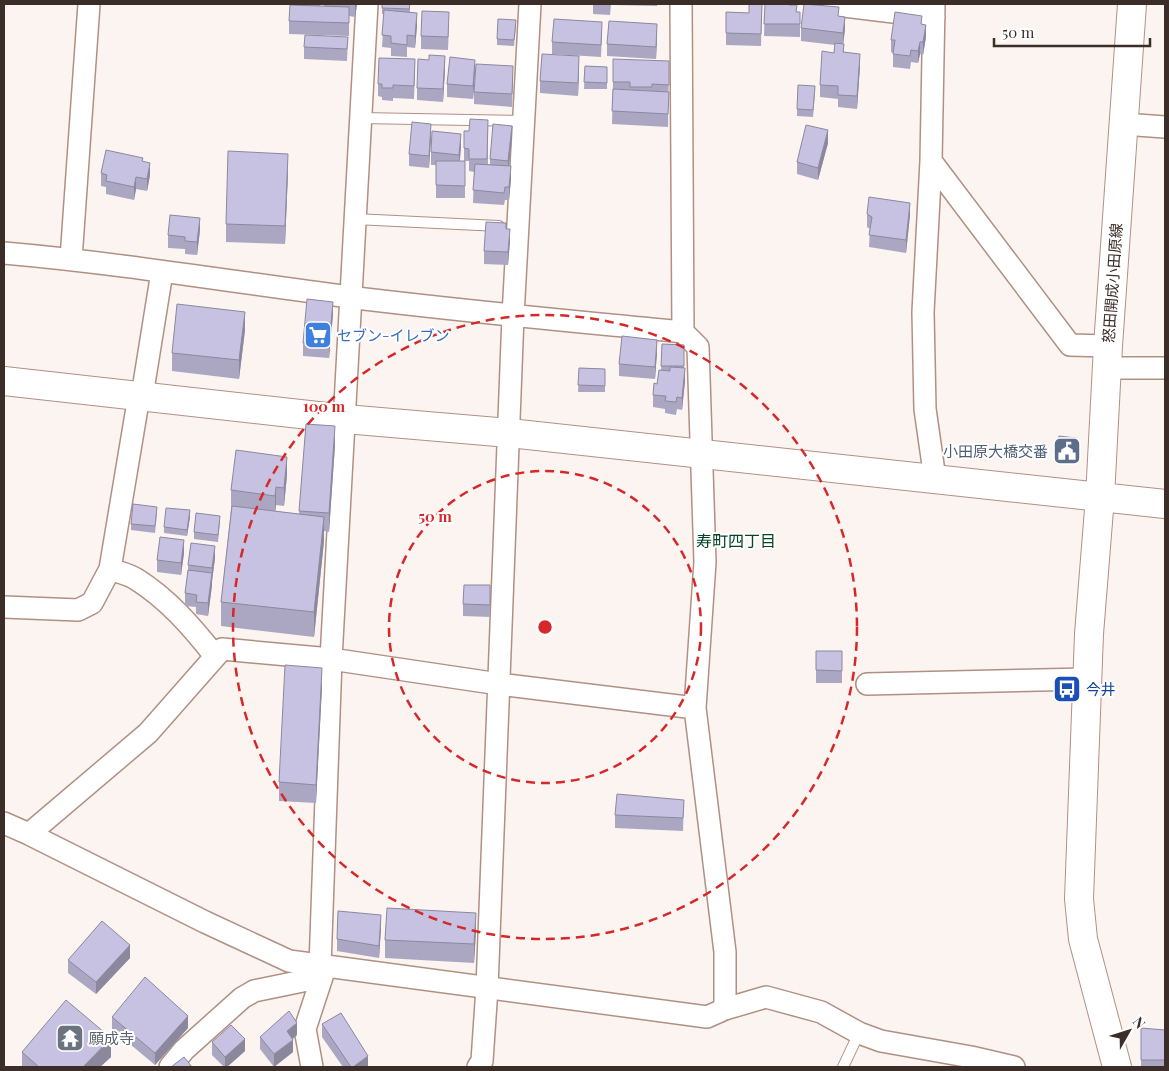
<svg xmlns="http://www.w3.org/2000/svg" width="1169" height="1071" viewBox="0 0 1169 1071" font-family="'Playfair Display','Noto Sans JP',serif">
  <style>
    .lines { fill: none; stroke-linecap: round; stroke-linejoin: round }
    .lane-casing { stroke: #b19084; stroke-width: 12 }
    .street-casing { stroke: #b19084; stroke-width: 24 }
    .secondary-casing { stroke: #b19084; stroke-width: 30 }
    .lane { stroke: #fff; stroke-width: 10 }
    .street { stroke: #fff; stroke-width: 21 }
    .secondary { stroke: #fff; stroke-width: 28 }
    .wall { fill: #aba7c2 }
    .shaded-wall { fill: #8b889e }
    .building { fill: #c7c2e2; stroke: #8b889e }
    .ring { fill: none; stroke: #d62828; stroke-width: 2.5; stroke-dasharray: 9 6 }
    .labels { text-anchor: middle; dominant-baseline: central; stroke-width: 4; stroke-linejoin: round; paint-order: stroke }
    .street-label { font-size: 15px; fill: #3b2d28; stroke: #fff }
    .shop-label { font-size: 15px; fill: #366cbe; stroke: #fff; text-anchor: start }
    .service-label { font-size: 15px; fill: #4e5e75; stroke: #fff; text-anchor: end }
    .transit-label { font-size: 15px; fill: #164399; stroke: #fff; text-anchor: start }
    .worship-label { font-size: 15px; fill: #5b616d; stroke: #fff; text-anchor: start }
    .neighbourhood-label { font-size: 16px; fill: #034426; stroke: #fff }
    .centre { fill: #d62828; stroke: #fff; stroke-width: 2.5 }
    .ring-label { font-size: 15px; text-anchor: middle; font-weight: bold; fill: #d62828; stroke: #fff; stroke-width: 4; stroke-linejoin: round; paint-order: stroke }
  </style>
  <rect width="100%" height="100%" fill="#fbf4f1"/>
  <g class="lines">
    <!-- lane casing -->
    <g class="lane-casing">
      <path id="lane" d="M361,118L523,121
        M355,219L499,226
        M843,1067L859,1033"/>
    </g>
    <!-- street casing -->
    <g class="street-casing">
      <path id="street" d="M681,4L683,332L698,347L705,562L695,708L725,952V1009
        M828,4L934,17
        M934,4L931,161L1070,345L1108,346
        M1123,124L1165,127
        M931,161L923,312L925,409L935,479
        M4,253C119,263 234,282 349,297C460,311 572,321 683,332
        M71,259L89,4
        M1107,368H1165
        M142,396L162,272
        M110,569C118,572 128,574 136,579C168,599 192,627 215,656
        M4,607L78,610L92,603L110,569L139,396
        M867,684L1087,679
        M4,823L29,834L205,922L289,961L707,1017L725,1009L766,997L821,1012L859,1033L881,1041L971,1057L1014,1067
        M29,834L148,733L222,649L331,659L499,684L695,708
        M170,1067L184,1050L242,998L254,991L322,977
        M312,1067L305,1029L322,977L320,966L331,659L367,4
        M478,1067L482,1061L487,988L513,316L530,4"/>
    </g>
    <!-- secondary casing -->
    <g class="secondary-casing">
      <path id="secondary" d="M4,381L345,419L509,433L1165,504
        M1117,1067L1083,939L1079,899L1089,634L1100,497L1108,346L1132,4"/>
    </g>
    <!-- lane -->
    <use href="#lane" class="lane"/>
    <!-- street -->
    <use href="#street" class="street"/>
    <!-- secondary -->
    <use href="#secondary" class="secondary"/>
  </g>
  <!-- wall -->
  <path class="wall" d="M297,4H321L320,6H324V4H357L355,17L349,16V36L289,34V21Z
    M382,4H410V12L417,26L415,48L407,47V57L391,56V48L382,47L384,14H382Z
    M593,4H611L610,15L593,14Z
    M614,4H657V6L614,5Z
    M762,4L761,46L726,45V12L749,13Z
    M765,4L789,5L797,12H800V37L764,36Z
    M839,16L845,29L843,44L844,52L860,66L857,109L838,107V99L820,97V85L834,53L835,45L801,41V28Z
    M922,24L926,37L923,55L920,54L918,63L911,62L910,69L893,67V53L891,52V40Z
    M449,25L448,50L421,49V36Z
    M516,26L514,46L497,45V39Z
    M602,34L601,57L552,54V42Z
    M348,37L347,61L304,59V47Z
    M657,37L656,59L607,56V44Z
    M669,61L668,127L612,124L613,82Z
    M585,66L607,67V89H584Z
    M445,69L443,102L417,100V88Z
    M579,69L578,96L540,93V81Z
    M415,72L414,99L393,98V101L382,100V97L378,96V84Z
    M475,72L473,99L447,97V84Z
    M513,78L512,107L474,104V92Z
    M815,93L813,117L797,116V109Z
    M488,120V164L490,165V159L512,139L509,166L511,179L509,200H505L504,205L473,203L474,172L469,171V161H464V131H469Z
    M431,136L429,168L409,166V154Z
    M828,143L818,180L797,174V162Z
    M461,146L460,161H465V198H436V165H431V152Z
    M143,161L150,175L147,191L136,189L134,200L106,194V187L101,186V173Z
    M288,172L285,244L226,242V224Z
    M867,214L910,215L906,253L869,247L870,229L867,227Z
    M200,230L197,255L185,254V249L168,248V235Z
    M510,241L508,265L484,264V251Z
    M333,314L329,358L303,356V343Z
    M245,330L239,379L172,371V353Z
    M662,344L684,345V368L685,381L682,410L677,409L676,415L665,413V409L653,407V395L657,384L661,370Z
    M657,352L655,379L619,376V364Z
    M579,368L605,369V392H578Z
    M306,424L335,445L329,532L324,531V541L314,637L221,626V602L231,509V490L287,475L284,506L276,505L275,511L299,514Z
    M1076,444L1074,460L1057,459V452Z
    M157,513L155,533L131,530V524Z
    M190,517L187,536L164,533V527Z
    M220,522L218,542L194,539V532Z
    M184,553L181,575L157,572V560Z
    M215,558L208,616L196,614V607L185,606V593L188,570V565Z
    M490,585V617L463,616V604Z
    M842,651V683H816V670Z
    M322,687L316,803L279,801V782Z
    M684,800L683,831L615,828V815Z
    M381,928L379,958L337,951V939Z
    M476,931L474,963L385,958V940Z
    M130,958L96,994L68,973V960Z
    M112,1017L188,1028L155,1065L112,1029Z
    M322,1024L368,1067H343L322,1037Z
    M1141,1028L1165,1030V1067H1141Z
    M297,1035L292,1039L293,1052L274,1067L260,1049V1037Z
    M212,1042L245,1051L227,1067H224L212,1055Z
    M22,1052L111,1057L100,1067H22Z"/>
  <!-- shaded-wall -->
  <path class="shaded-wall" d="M355,4H357L355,17Z
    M417,13V26L415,48V36Z
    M845,17V29L843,46V33Z
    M657,24V37L656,59V47Z
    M926,25V37L923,55V42Z
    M920,42V54L918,63V51Z
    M860,54V66L857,109V96Z
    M445,56V69L443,102V89Z
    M579,56V69L578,96V83Z
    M475,60V72L473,99V86Z
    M431,124V136L429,168V156Z
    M512,126V139L508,174V161Z
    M828,130V143L818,180V168Z
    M461,134V146L459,167V155Z
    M288,154V172L285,244V226Z
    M150,163V175L147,191V179Z
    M511,166V179L509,200V187Z
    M136,177V189L134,200V187Z
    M910,203V215L906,253V240Z
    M200,218V230L197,255V242Z
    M510,229V241L508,265V252Z
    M333,302V314L329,358V345Z
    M245,312V330L239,379V360Z
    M657,340V352L655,379V367Z
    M685,368V381L682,410V398Z
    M335,426V445L329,532V513Z
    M287,457V475L284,506V488Z
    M276,487V505L275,515V496Z
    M190,510V517L187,536V530Z
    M324,517V541L314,637V612Z
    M184,540V553L181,575V563Z
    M215,546V558L212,580V568Z
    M212,573V586L208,616V603Z
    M322,668V687L316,803V785Z
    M476,913V931L474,963V944Z
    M381,915V928L379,958V946Z
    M130,945V958L96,994V982Z
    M188,1016V1028L155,1065V1053Z
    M297,1023V1035L287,1044V1031Z
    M111,1038V1057L100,1067H83Z
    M245,1039V1051L227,1067H225V1057Z
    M293,1040V1052L274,1067V1054Z
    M368,1056V1067H353Z"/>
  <!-- building -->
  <path class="building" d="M382,4H410L409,9L382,8Z
    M749,4H762L761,34L726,33V12L749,13Z
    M765,4H789V5H797L796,12H800V24H764Z
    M804,4L839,7L838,16L845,17L843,33L801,28Z
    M290,5L349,7V23L289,21Z
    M384,10L417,13L415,36L407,35V45L391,43V36L382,35Z
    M422,11L449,12L448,37L421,36Z
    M895,12L922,16L921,24L926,25L923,42H920L918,51L911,50L910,56L893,54L895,40H891Z
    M498,19L516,20L514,40L497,39Z
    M554,19L602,22L601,45L552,42Z
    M609,21L657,24L656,47L607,44Z
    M305,35L348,37L347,49L304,47Z
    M835,43L844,44L843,52L860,54L857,96L838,95V86L820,85L822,51L834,53Z
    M542,54L579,56L578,83L540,81Z
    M429,55L445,56L443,89L417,88L418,59L429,60Z
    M450,57L475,60L473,86L447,84Z
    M379,58L415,59L414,86L393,85V88H382V84H378Z
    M613,59L669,61V85L652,84V87H630V82H613Z
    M476,64L513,66L512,94L474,92Z
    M585,66L607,67V83L584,82Z
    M798,85L815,86L813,110L797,109Z
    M613,89L669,92L668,114L612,111Z
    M470,119L488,120L487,159H469V149L464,148V131H469Z
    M412,122L431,124L429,156L409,154Z
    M493,124L512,126L508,161L490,159Z
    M806,125L828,130L818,168L797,162Z
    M432,131L461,134L459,155L431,152Z
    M106,150L143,158L142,161L150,163L147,179L136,177L134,187L106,181L107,175L101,173Z
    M228,151L288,154L285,226L226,224Z
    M436,161H465V186L436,185Z
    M475,164L511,166L509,187H505L504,193L473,190Z
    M869,197L910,203L906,240L869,235L872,217L867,214Z
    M170,215L200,218L197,242L185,241V237L168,235Z
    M486,222L506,223V229H510L508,252L484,251Z
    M307,299L333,302L329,345L303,343Z
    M177,304L245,312L239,360L172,353Z
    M622,336L657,340L655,367L619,364Z
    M662,344L684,345V366H661Z
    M670,367L685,368L682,398L677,397L676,402L665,401L666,396L653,395L654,383L657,384L659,370L670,371Z
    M579,368L605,369V386L578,385Z
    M306,424L335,426L329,513L299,511Z
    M1059,436L1076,438L1074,454L1057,452Z
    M236,450L287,457L284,488L276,487L275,496L231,490Z
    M133,504L157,507L155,526L131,524Z
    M232,506L324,517L314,612L221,602Z
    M166,508L190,510L187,530L164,527Z
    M196,513L220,516L218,535L194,532Z
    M160,537L184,540L181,563L157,560Z
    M191,543L215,546L212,568L188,565Z
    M188,570L212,573L208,603L196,602L197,595L185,593Z
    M464,585H490V605L463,604Z
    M816,651H842V671L816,670Z
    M285,665L322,668L316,785L279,782Z
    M617,794L684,800L683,818L615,815Z
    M387,908L476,913L474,944L385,940Z
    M338,911L381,915L379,946L337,939Z
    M102,921L130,945L96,982L68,960Z
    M145,977L188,1016L155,1053L112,1017Z
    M66,1000L111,1038L83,1067H39L22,1052Z
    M289,1011L297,1023L287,1031L293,1040L274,1054L260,1037Z
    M341,1013L368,1056L353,1067H351L322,1024Z
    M231,1025L245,1039L225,1057L212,1042Z
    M1141,1028L1165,1030V1060H1141Z
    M184,1057L192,1067H171Z"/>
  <!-- distance rings -->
  <g class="ring">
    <circle cx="545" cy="627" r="156"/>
    <circle cx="545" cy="627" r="312"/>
  </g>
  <!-- icons -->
  <defs>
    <g id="supermarket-square" transform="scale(1.4375)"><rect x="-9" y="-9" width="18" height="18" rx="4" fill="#3f7fe0" stroke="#fff"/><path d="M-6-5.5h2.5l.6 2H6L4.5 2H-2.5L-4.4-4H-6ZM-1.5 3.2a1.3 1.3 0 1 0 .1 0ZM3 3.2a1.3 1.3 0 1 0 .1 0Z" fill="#fff"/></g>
    <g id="civic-square" transform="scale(1.4375)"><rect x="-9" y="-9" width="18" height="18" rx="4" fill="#5c6f8a" stroke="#fff"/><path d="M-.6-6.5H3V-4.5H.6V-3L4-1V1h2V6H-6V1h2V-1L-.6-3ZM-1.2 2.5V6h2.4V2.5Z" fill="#fff"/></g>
    <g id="bus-square" transform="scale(1.4375)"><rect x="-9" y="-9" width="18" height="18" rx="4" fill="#1a4fb4" stroke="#fff"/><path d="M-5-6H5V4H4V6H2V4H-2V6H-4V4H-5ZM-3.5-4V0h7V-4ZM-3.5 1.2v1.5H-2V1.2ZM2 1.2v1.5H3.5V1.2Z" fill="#fff"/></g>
    <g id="temple-square" transform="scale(1.4375)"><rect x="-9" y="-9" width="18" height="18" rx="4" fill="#6b7280" stroke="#fff"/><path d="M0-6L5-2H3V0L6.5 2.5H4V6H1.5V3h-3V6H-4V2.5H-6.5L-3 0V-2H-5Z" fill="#fff"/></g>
  </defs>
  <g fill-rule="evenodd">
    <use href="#supermarket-square" x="318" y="335"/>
    <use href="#civic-square" x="1067" y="451"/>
    <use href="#bus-square" x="1067" y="689"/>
    <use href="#temple-square" x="70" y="1038"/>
  </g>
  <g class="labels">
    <!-- street labels -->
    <g class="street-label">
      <text transform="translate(1112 283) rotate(-86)">怒田開成小田原線</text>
    </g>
    <!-- shop labels -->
    <g class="shop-label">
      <text x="337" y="335">セブン-イレブン</text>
    </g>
    <!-- service labels -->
    <g class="service-label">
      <text x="1048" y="451">小田原大橋交番</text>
    </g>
    <!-- transit labels -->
    <g class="transit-label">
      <text x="1086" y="689">今井</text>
    </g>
    <!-- worship labels -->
    <g class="worship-label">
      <text x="89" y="1038">願成寺</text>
    </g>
    <!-- neighbourhood labels -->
    <g class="neighbourhood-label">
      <text x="736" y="540">寿町四丁目</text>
    </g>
  </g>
  <circle cx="545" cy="627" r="8" class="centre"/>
  <g class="ring-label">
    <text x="324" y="412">100 m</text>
    <text x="435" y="522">50 m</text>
  </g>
  <!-- border -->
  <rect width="1169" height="1071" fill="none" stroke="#3b2d28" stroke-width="10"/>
  <!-- north arrow -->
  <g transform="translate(1129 1031) rotate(51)" stroke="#ffffff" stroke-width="4" paint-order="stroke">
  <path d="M0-4L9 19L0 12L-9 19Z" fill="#3b2d28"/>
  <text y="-8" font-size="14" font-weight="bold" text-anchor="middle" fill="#3b2d28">N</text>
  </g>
  <!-- scale -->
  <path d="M994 38v8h156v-8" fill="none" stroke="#3b2d28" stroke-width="2.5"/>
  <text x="1002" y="38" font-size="15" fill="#3b2d28" stroke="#ffffff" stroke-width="4" paint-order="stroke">50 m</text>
</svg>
